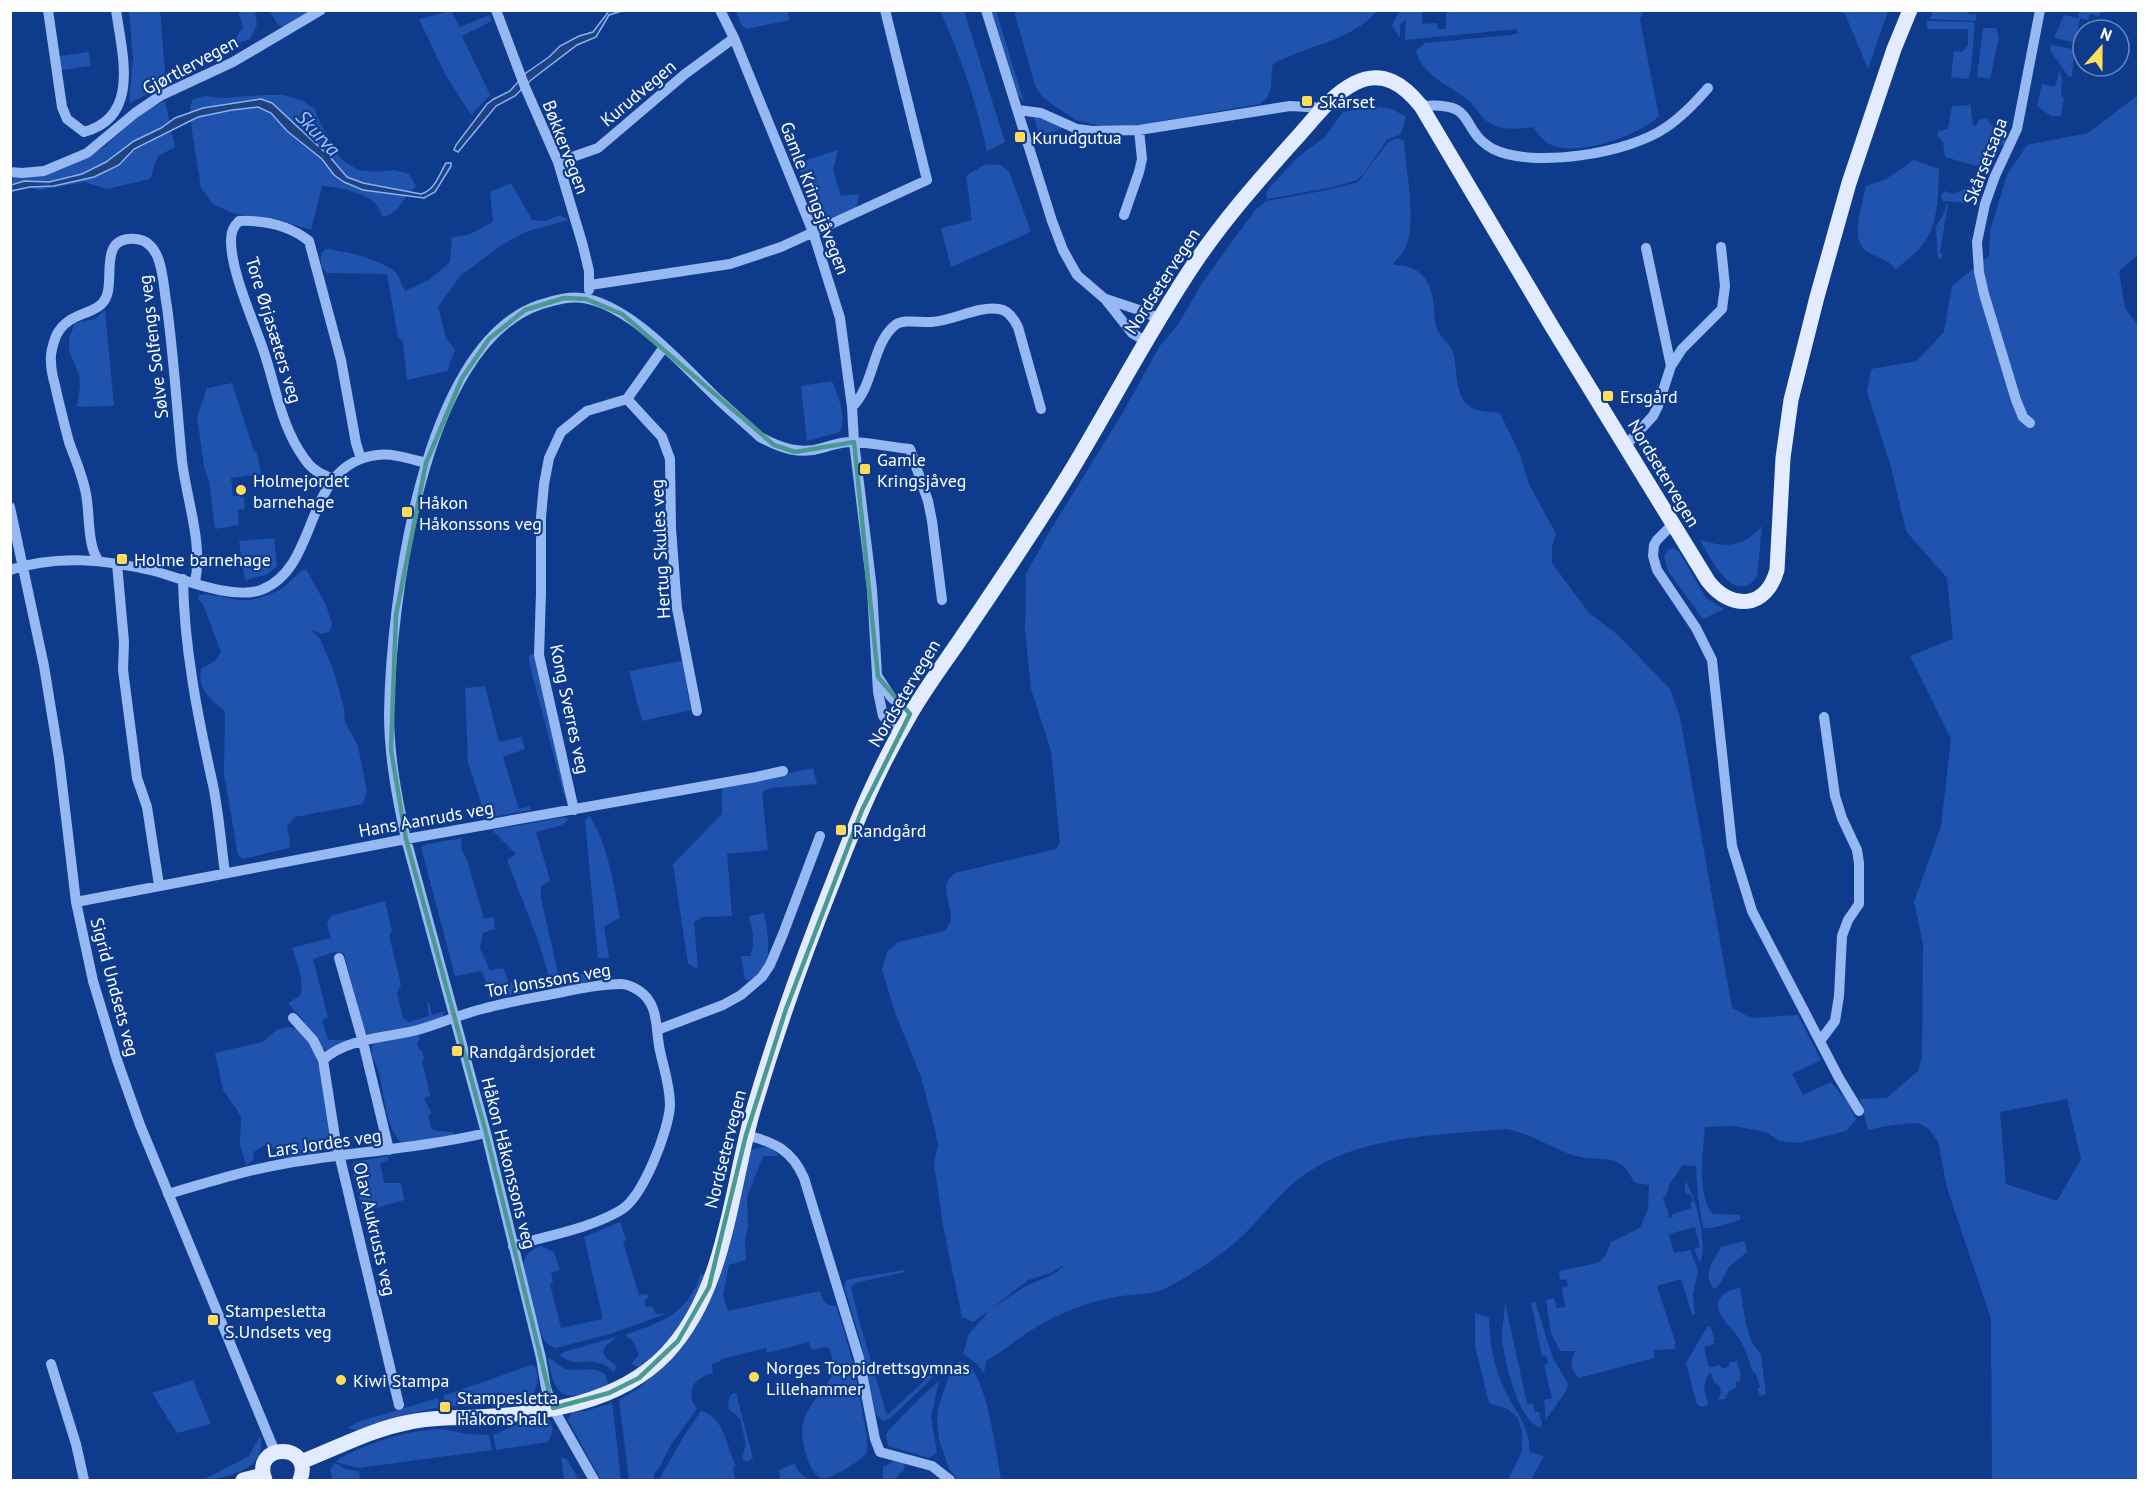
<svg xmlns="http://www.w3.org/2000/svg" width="2149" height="1491" viewBox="0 0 2149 1491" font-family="'PT Sans',sans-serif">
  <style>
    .green { fill: #2053ad; fill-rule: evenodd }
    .water { fill: #20427f; stroke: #87b2f7; stroke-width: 1.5 }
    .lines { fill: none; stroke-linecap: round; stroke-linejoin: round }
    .minor { stroke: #96b8f3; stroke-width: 10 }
    .major { stroke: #e2ebff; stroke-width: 15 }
    .marked { fill: none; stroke: #4b9892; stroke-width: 4.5; stroke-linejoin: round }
    .poi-dot { fill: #ffdd58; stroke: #0f3b8d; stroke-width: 2 }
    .labels { text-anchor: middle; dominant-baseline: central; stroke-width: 4.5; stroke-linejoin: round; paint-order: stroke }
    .street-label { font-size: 18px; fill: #fff; stroke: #0f3b8d }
    .poi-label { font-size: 18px; fill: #fff; stroke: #0f3b8d; text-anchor: start }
    .water-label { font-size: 20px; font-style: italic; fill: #a1c3fa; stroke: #0f3b8d }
  </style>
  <rect width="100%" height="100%" fill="#0f3b8d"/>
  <!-- green -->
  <path class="green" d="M1933,10L1968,11L1969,15L1976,14V21L1930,19Z
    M129,11H160L166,84L129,104L133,59Z
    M238,11H255L257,25L250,39L231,46L243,27Z
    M269,11H310L289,26H279Z
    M451,11L460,27L489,15L492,21L462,36L490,95L471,115L445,74L419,19Z
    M736,11H788L789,20L747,29L742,26Z
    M940,11H964L1005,142L987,151C976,102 961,56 940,11Z
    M992,11H996L1024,102L1018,95Z
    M1014,11H1377C1350,42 1307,45 1273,64C1269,80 1276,93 1260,104L1137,125L1105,127L1076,120L1050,103L1041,95L1035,85Z
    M1399,11H1422V24L1437,23L1438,29H1446V11H1643L1640,20L1659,116C1638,136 1577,158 1549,144C1542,140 1538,134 1533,127C1521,129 1507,130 1496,126C1483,122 1478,109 1469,101C1451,85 1421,76 1416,50L1425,43L1511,35L1518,33L1517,29L1405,40L1406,19L1400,25V38L1392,26Z
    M1839,11H1888L1868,69L1845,14Z
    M2079,11H2102L2099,16L2090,14L2088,20L2080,18L2077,33L2083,34V44L2054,38L2064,15L2078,18Z
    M1927,21L1975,22L1971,69L1968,79L1951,77L1954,51L1962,52L1968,45V29H1927Z
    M1983,28H1996L1999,37L1990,79L1977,77Z
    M2051,45L2083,51V55L2074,54L2072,76L2069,77L2050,50Z
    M89,52L91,66L61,70L59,56Z
    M2059,71L2062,78L2061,96L2064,98L2061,116H2051L2037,106L2042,84L2055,87Z
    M264,95H284L303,101L315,109L320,123L341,159L358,170L375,172L395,170L409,174L416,186C403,196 400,214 383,217C381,214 379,208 376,204C364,192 338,187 322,186L311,230L282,221L232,213L213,204L201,188L192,131L190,106L193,99L206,96L222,98Z
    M2138,95V255L2119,271L2125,308L2138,325V1480H1992L1991,1319L1947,1188L1938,1141L1928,1128L1917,1123L1892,1125L1868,1130L1860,1099L1887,1098L1918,1071L1922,1057L1923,944L1914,902L1941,826L1951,739L1910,656L1953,639L1947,578L1906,531L1891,467L1867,392L1871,369L1917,361L1944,332L1952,286L1989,256L1990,231L2007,175L2027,145L2088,133ZM2067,1099L2081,1159L2057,1201L2006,1184L2000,1112Z
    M165,101L175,147L158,156L150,179L107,189L84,182L40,190L24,187L11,192V179L65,167L103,148L140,114Z
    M1970,103L1973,125L1976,126L1979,120L1987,118C1989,126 2002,133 2009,138L2006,145H1997L1993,156L1982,160L1979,165L1976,166L1945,157L1943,143L1937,135L1938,131L1948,129L1952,106L1969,105Z
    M1371,106L1392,109L1406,117L1401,134L1387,140L1365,172L1357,180L1334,187L1267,199L1266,194L1269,188L1299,156L1324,138L1343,112Z
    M1034,116L1062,127L1061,130L1042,134L1038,132Z
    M1398,138L1404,141C1406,171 1417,221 1405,249C1402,255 1396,259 1393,265C1416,265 1430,276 1433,300C1435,311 1433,321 1438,331C1441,338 1449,343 1452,350C1459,367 1453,393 1469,406C1476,412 1490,411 1500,413L1520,455L1529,484L1556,534L1552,547V563L1588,612L1618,635L1670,689L1680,717L1732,1008L1751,1018L1798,1015L1821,1060L1792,1074L1803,1095L1831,1082L1848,1102L1856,1120L1846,1131L1798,1143L1780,1141L1766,1132L1733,1126L1705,1127C1703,1151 1696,1194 1713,1214L1740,1215V1220C1727,1223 1716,1229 1703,1228L1698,1197L1696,1166L1683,1165L1670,1183L1666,1196L1663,1198L1669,1215L1667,1217L1671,1218L1673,1214L1692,1208L1690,1203L1693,1202L1690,1194H1687L1685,1191V1181C1696,1196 1708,1244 1700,1263L1694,1249L1700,1247L1695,1227L1669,1234L1674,1253L1690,1250L1698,1270L1693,1295L1695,1314L1692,1315L1681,1279L1657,1286L1675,1341V1349L1654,1350V1358L1579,1378C1570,1369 1570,1362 1575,1351H1560L1551,1333L1546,1300L1554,1298L1557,1308L1565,1307L1562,1288L1568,1286L1566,1279L1560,1280L1559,1271L1598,1263L1606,1255L1611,1242L1640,1228L1648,1209L1649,1185L1635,1183C1630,1176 1626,1165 1617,1162C1605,1157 1589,1160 1576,1156C1551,1148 1533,1134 1506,1129C1435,1136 1357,1134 1297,1180C1276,1197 1260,1220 1240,1238C1218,1258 1194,1273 1168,1287C1149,1297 1127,1293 1106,1299C1080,1305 1050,1317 1027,1333C1013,1342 1001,1353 986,1361L984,1373L977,1364L963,1354L969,1334L990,1310L973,1322L962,1317L943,1225L934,1163L938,1146L935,1130L921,1077L896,1015L882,970L887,952L898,942L945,931C947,927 951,922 951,918C951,901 938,885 955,873L1056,849L1060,843L1051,751L1031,689L1025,630L1026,574L1048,534L1122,414L1159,347L1179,323L1202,283L1256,209L1267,201L1328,190L1358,182L1388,142ZM1064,1265L1056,1273L1026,1286L991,1309L1028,1280L1051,1273Z
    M838,150L833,170L841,196L859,194L856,209L828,221L814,206L797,163Z
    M1914,160L1939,169C1938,194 1939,221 1924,243C1917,253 1904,261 1896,270C1888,259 1879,258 1868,252C1848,242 1863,203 1866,186L1886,179Z
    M986,164L1000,165L1009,171L1031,232L951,267L941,228L972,220L966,176Z
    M511,183L532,220L545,221L560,215L568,220L525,232L502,245L460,276L438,307L446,338L455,350L447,371L407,380L403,341L398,337L387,274L327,273L321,266V254L326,249C343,250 386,261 397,274C400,278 402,287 405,291L429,280L450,262L452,237L468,235L493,222L490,192Z
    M1978,183L1983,185L1966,203L1942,201L1941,195L1945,191L1953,194Z
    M1948,203L1940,253L1942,254V258L1938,259L1936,227L1945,211L1946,205Z
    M105,310L114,406L77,407L80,386L79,375L69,350V339L75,323L95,319Z
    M832,381C838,397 847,415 840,432L807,441L801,386Z
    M232,383L254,451L257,453L261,474L231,478L233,496L243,495L245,509L238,510L239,525L215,529L209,481L204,466L197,417L207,388Z
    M1762,526L1757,577C1734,607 1710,558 1700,540C1727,548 1742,548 1762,526Z
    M274,538L277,566L266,575L245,580L239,541Z
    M1674,548L1680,553L1706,598L1724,609L1703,619L1668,571L1664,556L1669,549Z
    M306,569L326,605L332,624L329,632L322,634L310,629L320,639L333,669L344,708L345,722L358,746L367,791L363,804L295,817L287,826L290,843L289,848L243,859L238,855L224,774L225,711C211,700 197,689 201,669L215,661L221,652L203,604L198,599L199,595C217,592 237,604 255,599C263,597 274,593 281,589C291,582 295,574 306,569Z
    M531,654H534L567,795L565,799L529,662V656Z
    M682,661L691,710L642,721L629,671Z
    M485,686L499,742L521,737L525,749L503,757L519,809L530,806L531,810L486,818L468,762L465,688Z
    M813,768L817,784L770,788L762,792L768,850L727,854L732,916L703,917L694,922L698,969L688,964L673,864L722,814V787Z
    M589,815C609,846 613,883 620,918L604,926L609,958H598L585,821Z
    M566,817L568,820L562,825L536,832L550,880L541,887V898L559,977L589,973L586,982L564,987H556L551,984L539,943L507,860L516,854L492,830Z
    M462,838L461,848L468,863L484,919L494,917L495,929L483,933L480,948L490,970L503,968L509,983L519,982L523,993L491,997L482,971L455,976L421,847L427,844Z
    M385,901L392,931L389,935L401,985L397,993L403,1018L409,1022L429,1016L427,1003H429L432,1015L444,1011L443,1017L436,1021L372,1036L367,1034L363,1027L344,953L334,952L313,959L328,1018L322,1020L328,1040H355L326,1050L321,1047L303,1020L288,1003L300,996C305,979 297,964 292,948L330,938L334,952L327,923L331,916Z
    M764,913C768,934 776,971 748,980L745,979L741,956H750L753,946V935L749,916Z
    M289,1027C322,1028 328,1117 332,1142C324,1157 301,1156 286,1158L281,1157L275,1149L265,1145L253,1152L254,1160L246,1165L240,1145L241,1116L223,1090L215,1053L263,1042L278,1029Z
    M418,1034L420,1040L417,1042L419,1050L422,1051L424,1059L422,1060L430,1096L424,1098L431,1113L428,1115L431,1129L437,1131L453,1132L454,1135L404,1144C385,1133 384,1089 378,1069C376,1063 371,1058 372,1051C372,1046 372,1047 376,1043Z
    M762,1147H768L778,1154L777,1156H763L747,1197L748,1226L745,1242L746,1260L729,1265L723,1296L728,1311L820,1291C823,1302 825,1305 836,1306C849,1344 858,1381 864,1421C866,1431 869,1443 866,1453C861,1461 832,1479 823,1478C810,1478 801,1441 802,1430C804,1406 826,1391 835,1370L830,1350L827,1347L811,1350L809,1342L767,1353L766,1348L722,1359L721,1361L712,1364L713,1373C694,1377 684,1392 697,1409L672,1443L658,1470L655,1471L653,1480H629L619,1400L639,1388L666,1364L688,1338L751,1150Z
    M388,1156V1160L380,1163L384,1183H401L404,1200L362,1212L352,1167L354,1162Z
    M620,1222L626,1240L623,1242L639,1295L647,1294L648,1298L645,1299V1306L653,1307L656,1314L665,1313L660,1316L610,1334L556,1348C551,1346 547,1345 544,1340C539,1332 522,1268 524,1261C527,1252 533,1249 541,1246L554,1252L560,1270L551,1273L553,1282L550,1284L561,1328L603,1319L584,1237Z
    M1745,1241L1747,1252L1729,1267L1720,1284L1714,1289C1701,1273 1714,1262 1721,1247Z
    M904,1270L905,1272L855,1283L851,1287L859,1320L887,1415L922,1383L937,1365L938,1371L934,1376L891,1418L883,1421L876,1414L861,1343L844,1286L846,1281L850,1279Z
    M701,1274L705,1275C694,1311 671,1346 639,1367L631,1364L639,1355L633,1341L625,1335C665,1320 685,1317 701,1274Z
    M1740,1288L1746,1324L1752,1343L1761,1355L1766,1394L1760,1396L1757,1388L1760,1387L1755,1372H1753C1749,1361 1746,1350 1740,1340C1735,1331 1727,1326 1722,1317C1711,1301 1725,1290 1740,1288Z
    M1505,1302L1527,1404L1533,1403L1535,1412H1539L1542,1424L1540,1427C1519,1424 1502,1354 1502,1335C1502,1324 1505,1313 1505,1302Z
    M1535,1302L1553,1358L1568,1384L1566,1391L1546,1419L1544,1400L1552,1398L1544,1365L1548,1364L1546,1356H1542L1531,1303Z
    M1475,1313L1489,1318C1490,1335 1491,1353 1497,1370C1500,1380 1505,1391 1510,1400C1520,1418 1530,1430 1529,1452L1544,1456L1531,1480H1508L1522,1451V1432L1518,1418L1508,1409L1489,1403L1475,1346Z
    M1710,1326L1715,1340H1713L1714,1344L1704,1347L1709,1367L1720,1365L1722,1369L1729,1366V1363L1737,1361L1741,1375L1739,1376L1741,1381L1736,1382V1388L1729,1391L1725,1399H1718L1721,1393L1720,1386L1714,1382L1711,1373L1708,1374L1704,1387L1708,1405L1702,1407L1697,1405L1686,1363L1707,1327Z
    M616,1337L605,1347L603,1352L606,1358L617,1366L614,1372C594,1352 576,1370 561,1356V1354L564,1352Z
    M549,1358C555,1360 559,1367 566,1369C579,1372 593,1365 605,1374L608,1384C602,1389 594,1391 586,1393C556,1403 553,1383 548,1359Z
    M959,1361C965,1364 971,1367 974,1372C988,1393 997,1454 1001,1480H958L949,1469L939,1439L937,1421L938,1408L948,1379L953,1366Z
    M531,1365L535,1366C542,1382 535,1398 518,1406H447L443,1396Z
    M193,1380L211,1424L177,1433L152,1393Z
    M939,1381L931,1417L937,1453L929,1458L888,1446L886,1435L888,1431L923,1395Z
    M736,1393L753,1459L746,1462L742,1458L746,1445L740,1419L728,1408L729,1398L732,1394Z
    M438,1398L441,1407L394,1417L357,1430L347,1428L361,1421Z
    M612,1403L621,1480H601L568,1420L572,1412L585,1411Z
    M701,1411C724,1416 727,1448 736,1466L733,1468L735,1480H739H659L684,1436Z
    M544,1417L550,1421L553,1430L548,1442L496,1450L493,1435L527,1420Z
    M442,1429L467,1434L489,1435L492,1450L358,1468L336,1462L340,1458C373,1442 405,1430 442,1429Z
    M259,1437L261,1439C262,1447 261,1456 254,1462C246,1472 216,1481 203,1480L249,1456Z
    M561,1457L567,1459L579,1480H564Z
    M894,1461L905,1464L904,1470L894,1480H883V1467Z
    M335,1463L345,1469L359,1471L360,1480H333L330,1470Z
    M795,1463L796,1468L807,1480H780L779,1470Z"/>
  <!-- water -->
  <path class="water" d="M609,11H622L609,15L596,37L577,45L531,80L515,96L496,106L458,152L454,150L456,145L487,104L494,99L510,91L526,73L549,57L560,46L579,36L593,32Z
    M261,99L272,103L330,157L347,177L363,183L421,194C435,190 439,175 446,163H451V166L435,192L424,198L363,190L344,182L334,175L322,159L287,131L271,113L258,107L232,110L198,117L134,149L119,165L94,177L54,186L30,187L11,191V185L24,181L49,182L82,174L106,162L134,141L161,128L175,118L203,108Z"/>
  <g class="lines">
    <!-- minor -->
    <path class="minor" d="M48,10L62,107L67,119L84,132C141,117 122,54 116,10
      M496,10L525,87L558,162L583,246L589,271V290
      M720,10L734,38L813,232L840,318L852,407L854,442L872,589L878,692L883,716L900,733
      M986,10L1052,221L1063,250L1077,275L1105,299L1132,333L1145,341
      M1421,106C1480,101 1457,129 1493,149C1533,169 1629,153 1665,128C1682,117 1695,103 1708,88
      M1018,110L1041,113L1077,129L1092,131L1139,130L1290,106L1324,108
      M558,162L598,148L685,74L734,38
      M10,172L22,173L44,171L87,153L135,113L160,96L233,62L321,10
      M1124,215L1139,172L1142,159L1139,130
      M1646,248L1671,366
      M590,285L730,264L781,247L927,180L885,10
      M1106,299L1145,312L1159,319
      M627,399L662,437L670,459L671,528L677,608L697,711
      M852,407C874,386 872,345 894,326C903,318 920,323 931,322C954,321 976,306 999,309C1008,310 1014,319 1018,327L1041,409
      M2030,423L2023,417L2016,400L1984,294L1979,272L1977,242L1985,204L1995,176L2017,129L2040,10
      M1625,446L1653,416L1658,406L1671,366L1682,349L1722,309L1725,286L1721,247
      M333,479C320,474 311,469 304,458C282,428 276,389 265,355C255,324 231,273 231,241C231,232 233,227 239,221C264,220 289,225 309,241L341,360L356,443L361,459
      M10,507L44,666L59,758L76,902L93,981L117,1060L140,1125L275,1452
      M1673,524L1657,540L1654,545L1653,556L1657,570L1696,628L1712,660L1732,846L1752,911L1839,1078L1859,1111
      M98,560C87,544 90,514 86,494C83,476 75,459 69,442C64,423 59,404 55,385C53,378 51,370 51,362C50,354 53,344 56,336C69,309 100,317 107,295C114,275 99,236 136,239C147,240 154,248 158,258C164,274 164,291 167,307C174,359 177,410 182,461C187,502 203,542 195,583
      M117,564L124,642L123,670L137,778L147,807L159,885
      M10,570C58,554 107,560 154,571C184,579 231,600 261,590C321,568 302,464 377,455C393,453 410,459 426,463
      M183,579C184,648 198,718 213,785C219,814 221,844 225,873
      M878,677L891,697L910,714
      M574,810L539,655L541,593V517L544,484L549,458L561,432L587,411L627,399L664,347
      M76,902L406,839L756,777L783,771
      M339,958L363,1042L389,1150
      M293,1018L313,1040L323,1060L335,1137L399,1405
      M657,1030L723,1005L741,995L762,977L770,965L783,934L820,836
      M1820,1041L1835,1021L1839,996L1842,936L1848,920L1859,904V863L1857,850L1842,818L1835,796L1824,717
      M323,1060C348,1037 390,1038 421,1029C442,1023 461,1014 482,1009C507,1002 532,998 558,993C578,989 599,984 621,984C626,984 633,987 638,990C660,1004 655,1029 660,1051C664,1069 670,1086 670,1105C669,1130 643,1197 621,1210C589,1229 549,1235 513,1246
      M746,1135C774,1142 792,1150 804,1178L859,1358L875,1439L880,1452L932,1466L950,1480
      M168,1194C208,1182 247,1170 288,1163C354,1152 421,1148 486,1133
      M51,1364L76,1444L84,1480
      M594,1480L553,1408L546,1388L541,1358L486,1133L406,839C397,798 389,756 389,713C391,605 421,346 539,305C555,300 571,295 588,299C636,310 685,368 720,401C733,413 747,425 760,437C780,448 800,455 822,448C833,445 842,441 854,442C872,443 891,447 910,449L928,501L932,521L942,600"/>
    <!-- major -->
    <path class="major" d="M301,1462C337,1448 372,1429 410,1422C432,1417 455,1418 477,1417C543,1414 618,1404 666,1354C726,1291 730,1191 753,1111C776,1033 803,957 833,882C855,825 878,768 910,715C926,687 946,661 964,634C1002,578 1040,522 1075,464C1115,397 1151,328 1194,264C1223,221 1257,182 1292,143C1311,123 1329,96 1355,83C1383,69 1404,85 1421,106L1551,325L1708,581C1731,611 1766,609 1777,570L1783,458L1791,400L1817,297L1849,183L1894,49L1910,10
      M243,1480L263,1475
      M265,1480C250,1442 315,1442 300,1480"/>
  </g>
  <!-- marked area -->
  <path class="marked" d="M564,298L586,299L622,314L774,445L795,452L854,442L878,677L910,714L862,810L786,1009L746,1135L709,1287L678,1341L639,1378L609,1393L553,1408L486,1133L406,839L391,750L396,615L426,463L462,378L489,339L525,310Z"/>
  <!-- markers -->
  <g class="poi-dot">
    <rect x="1301" y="95" width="12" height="12" rx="3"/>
    <rect x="1014" y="131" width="12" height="12" rx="3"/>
    <rect x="1602" y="390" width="12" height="12" rx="3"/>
    <rect x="859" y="463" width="12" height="12" rx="3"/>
    <circle cx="241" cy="490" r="6"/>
    <rect x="401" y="506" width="12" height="12" rx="3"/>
    <rect x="116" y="553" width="12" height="12" rx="3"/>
    <rect x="835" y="824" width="12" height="12" rx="3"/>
    <rect x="451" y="1045" width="12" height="12" rx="3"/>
    <rect x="207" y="1314" width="12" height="12" rx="3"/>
    <circle cx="754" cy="1377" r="6"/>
    <circle cx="341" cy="1380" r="6"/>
    <rect x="439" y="1401" width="12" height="12" rx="3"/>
  </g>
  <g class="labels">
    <!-- street labels -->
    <g class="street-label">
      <text transform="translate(190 65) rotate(-28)">Gjørtlervegen</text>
      <text transform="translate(638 93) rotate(-40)">Kurudvegen</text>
      <text transform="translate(566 147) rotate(69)">Bøkkervegen</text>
      <text transform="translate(1985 161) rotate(-69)">Skårsetsaga</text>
      <text transform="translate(815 198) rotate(69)">Gamle Kringsjåvegen</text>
      <text transform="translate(1162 281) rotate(-57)">Nordsetervegen</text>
      <text transform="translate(274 330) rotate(73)">Tore Ørjasæters veg</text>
      <text transform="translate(153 347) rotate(-97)">Sølve Solfengs veg</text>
      <text transform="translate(1664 473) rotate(59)">Nordsetervegen</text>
      <text transform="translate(660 549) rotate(-93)">Hertug Skules veg</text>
      <text transform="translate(904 693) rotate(-59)">Nordsetervegen</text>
      <text transform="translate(570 709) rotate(78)">Kong Sverres veg</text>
      <text transform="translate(426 819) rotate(-10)">Hans Aanruds veg</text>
      <text transform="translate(548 980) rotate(-10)">Tor Jonssons veg</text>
      <text transform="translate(115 987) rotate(75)">Sigrid Undsets veg</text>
      <text transform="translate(324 1143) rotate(-8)">Lars Jordes veg</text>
      <text transform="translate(725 1149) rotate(-76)">Nordsetervegen</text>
      <text transform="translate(509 1163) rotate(76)">Håkon Håkonssons veg</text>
      <text transform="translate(375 1229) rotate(77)">Olav Aukrusts veg</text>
    </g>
    <!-- poi labels -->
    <g class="poi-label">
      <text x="1319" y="101">Skårset</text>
      <text x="1032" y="137">Kurudgutua</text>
      <text x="1620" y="396">Ersgård</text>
      <text x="877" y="459">Gamle<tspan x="877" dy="21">Kringsjåveg</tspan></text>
      <text x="253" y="480">Holmejordet<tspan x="253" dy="21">barnehage</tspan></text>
      <text x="419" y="502">Håkon<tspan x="419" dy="21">Håkonssons veg</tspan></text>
      <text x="134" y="559">Holme barnehage</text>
      <text x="853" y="830">Randgård</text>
      <text x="469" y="1051">Randgårdsjordet</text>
      <text x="225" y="1310">Stampesletta<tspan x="225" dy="21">S.Undsets veg</tspan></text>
      <text x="766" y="1367">Norges Toppidrettsgymnas<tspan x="766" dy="21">Lillehammer</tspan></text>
      <text x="353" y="1380">Kiwi Stampa</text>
      <text x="457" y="1397">Stampesletta<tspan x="457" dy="21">Håkons hall</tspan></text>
    </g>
    <!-- water labels -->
    <g class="water-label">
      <text transform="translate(318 133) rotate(47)">Skurva</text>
    </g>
  </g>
  <!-- border -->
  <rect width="2149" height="1491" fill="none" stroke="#ffffff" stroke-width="24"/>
  <!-- north arrow -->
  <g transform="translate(2101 48) rotate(21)"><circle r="28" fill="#0f3b8d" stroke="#6f89bb" stroke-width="1.5"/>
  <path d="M0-4.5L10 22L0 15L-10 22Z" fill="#ffdd58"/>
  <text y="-9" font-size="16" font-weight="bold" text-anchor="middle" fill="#ffffff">N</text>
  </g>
</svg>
